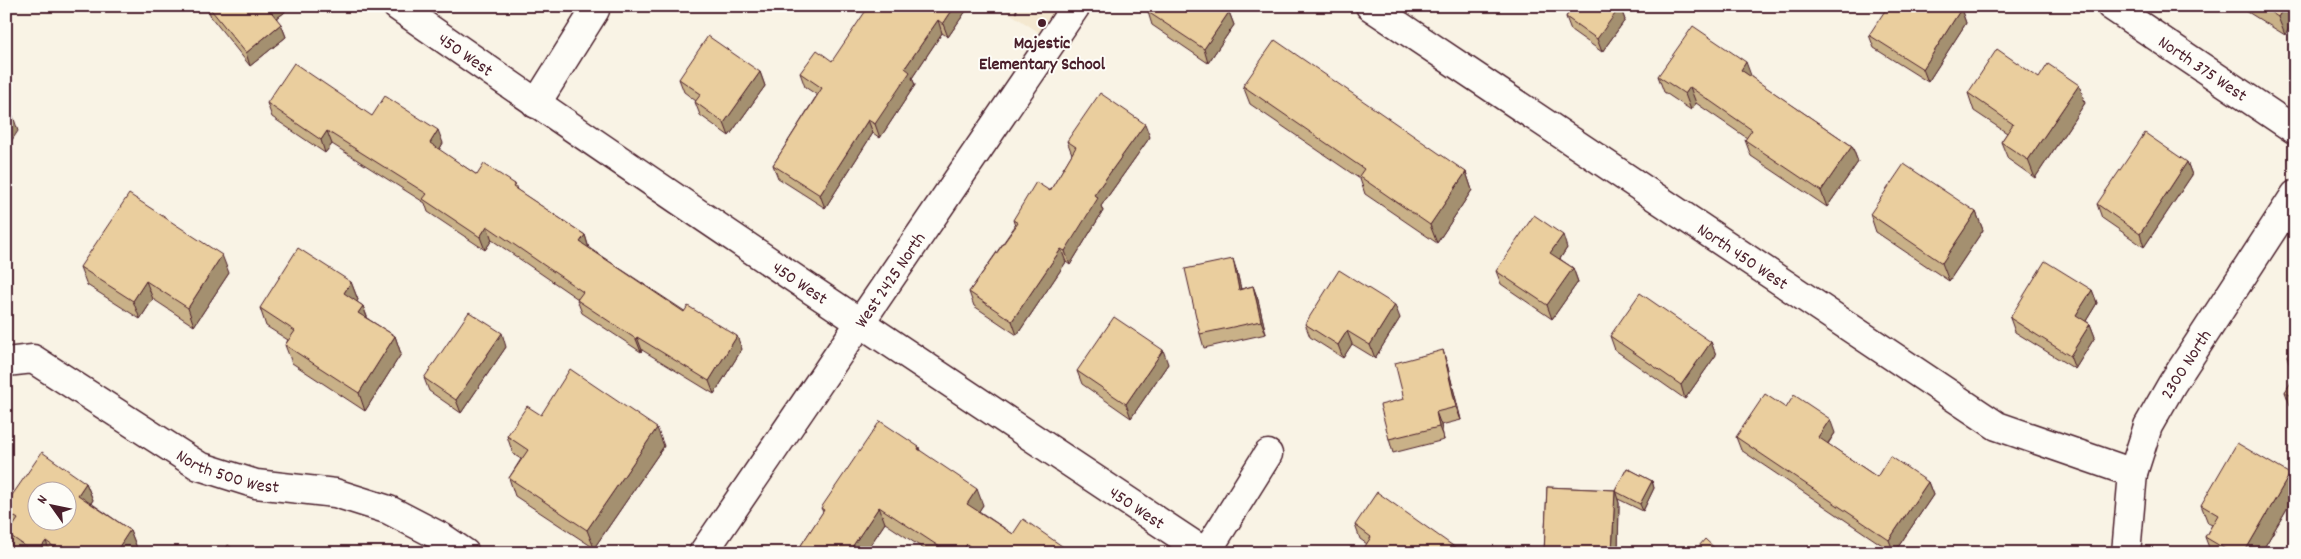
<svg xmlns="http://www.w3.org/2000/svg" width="2301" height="559" font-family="Dekko,sans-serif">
<rect width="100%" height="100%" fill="#f9f3e5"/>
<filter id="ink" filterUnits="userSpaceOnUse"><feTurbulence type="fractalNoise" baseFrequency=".02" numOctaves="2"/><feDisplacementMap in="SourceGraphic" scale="10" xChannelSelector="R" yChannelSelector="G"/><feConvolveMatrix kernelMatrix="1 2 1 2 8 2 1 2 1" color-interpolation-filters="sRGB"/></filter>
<g filter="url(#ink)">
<path fill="#f4e8d0" d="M 999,6 L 1071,6 L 1049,39 Z"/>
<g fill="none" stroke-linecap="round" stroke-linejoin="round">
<defs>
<g id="minor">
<path id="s1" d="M 397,6 C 664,193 935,373 1206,553"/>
<path id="s2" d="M 1370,6 L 1997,426 L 2133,473"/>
<path id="s3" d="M 2111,6 L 2295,130"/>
<path d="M 536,104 L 595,10"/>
<path id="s4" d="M 6,362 L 33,359 L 199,466 L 256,484 L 335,493 L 389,510 L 443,538 L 465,553"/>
<path id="s5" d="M 703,553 L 1076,6"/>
<path d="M 1206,553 L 1268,454"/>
<path id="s6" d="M 2126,553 L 2133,473 L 2148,426 L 2172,384 L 2295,195"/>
</g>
</defs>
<use href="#minor" stroke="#4a1f2b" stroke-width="31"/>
<path stroke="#4a1f2b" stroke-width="3" stroke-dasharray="4 4" stroke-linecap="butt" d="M 1009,6 L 1017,12"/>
<use href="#minor" stroke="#fdfcf7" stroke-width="28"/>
</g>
<path fill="#c9b188" stroke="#4a1f2b" d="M 207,6 L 283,6 L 285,12 L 276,19 L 281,24 L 286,37 L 250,66 L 211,17 Z
M 1568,6 L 1622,6 L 1621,9 L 1625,20 L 1602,52 L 1571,30 L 1566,17 L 1571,8 Z
M 1784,6 L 1793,6 L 1790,10 Z
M 2238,6 L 2295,6 L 2285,35 Z
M 968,8 L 948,37 L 942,33 L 912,78 L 915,85 L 880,138 L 873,133 L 825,208 L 778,178 L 773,165 L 817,95 L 805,87 L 800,73 Z
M 1961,9 L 1966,23 L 1928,82 L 1874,48 L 1869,35 Z
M 1148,12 L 1229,12 L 1234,25 L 1208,63 L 1152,25 Z
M 760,72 L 765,86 L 729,136 L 700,115 L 695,102 L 696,101 L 684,92 L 679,79 Z
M 1658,76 L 1752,78 L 1852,146 L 1858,162 L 1827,207 L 1751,156 L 1745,140 L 1747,138 L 1696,103 L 1691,110 L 1664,92 Z
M 2039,78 L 2085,103 L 2035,178 L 2008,159 L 2001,142 L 2007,133 L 1974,111 L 1968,93 Z
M 1243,86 L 1466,172 L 1472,190 L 1437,243 L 1365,194 L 1360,179 L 1250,104 Z
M 267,103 L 372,116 L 443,143 L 439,150 L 477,175 L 515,184 L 517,190 L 585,235 L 589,248 L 742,349 L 714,394 L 642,350 L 641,352 L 582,313 L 577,300 L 578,299 L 492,240 L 485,250 L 428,212 L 425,203 L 332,144 L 325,153 L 272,117 Z
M 1150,137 L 1101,206 L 1103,211 L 1070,265 L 1066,262 L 1017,335 L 974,306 L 969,292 L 1015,226 L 1013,220 L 1050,191 L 1072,154 L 1067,141 Z
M 2187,162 L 2192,175 L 2144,247 L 2102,218 L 2097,204 Z
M 1976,212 L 1983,230 L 1949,281 L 1876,232 L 1870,214 Z
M 1567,248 L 1560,259 L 1573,268 L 1578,282 L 1552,319 L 1501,284 L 1496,271 Z
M 80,267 L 229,273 L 194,326 L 153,299 L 140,319 L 87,285 Z
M 1237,272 L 1241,289 L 1253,286 L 1258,300 L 1266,334 L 1204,348 L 1200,334 Z
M 351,282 L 358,300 L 356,301 L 363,306 L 368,319 L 395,336 L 401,354 L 365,411 L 292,363 L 285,345 L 288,340 L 266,326 L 260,308 Z
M 2092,290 L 2097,303 L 2086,321 L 2090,324 L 2095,337 L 2075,369 L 2015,332 L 2010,318 Z
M 1400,318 L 1375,358 L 1352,344 L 1343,358 L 1310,337 L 1305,324 Z
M 1610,336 L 1711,342 L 1716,355 L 1685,399 L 1615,350 Z
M 2295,344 L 2295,372 L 2291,370 L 2287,356 Z
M 506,347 L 461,413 L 429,391 L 424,378 Z
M 1168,364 L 1131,418 L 1082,384 L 1077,371 Z
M 1447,364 L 1461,420 L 1441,425 L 1444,440 L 1393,453 L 1389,439 L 1404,399 Z
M 2295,376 L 2295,409 L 2290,405 L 2285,392 Z
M 1786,408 L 1835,433 L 1828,444 L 1877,477 L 1928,482 L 1933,495 L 1894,553 L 1741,450 L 1736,437 Z
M 541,415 L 664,446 L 594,548 L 515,496 L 509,478 L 521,459 L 513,454 L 507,436 Z
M 919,447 L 920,451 L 983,505 L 979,511 L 1013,534 L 1072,553 L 930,553 L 885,523 L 865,553 L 796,553 L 823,512 L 821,508 Z
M 1627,468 L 1652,481 L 1654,488 L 1643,511 L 1618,499 L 1619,503 L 1618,553 L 1544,553 L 1547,487 L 1615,490 L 1615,491 Z
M 86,483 L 93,500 L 91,503 L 130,530 L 137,548 L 133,553 L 14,552 L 8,534 L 12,529 L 10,527 L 6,518 L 6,504 Z
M 2295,487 L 2295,495 L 2261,553 L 2211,553 L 2205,537 L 2212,525 L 2208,523 L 2201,505 Z
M 1355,525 L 1463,553 L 1363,553 L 1362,551 L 1367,544 L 1360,539 Z"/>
<path fill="#a4906f" stroke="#4a1f2b" d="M 270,6 L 283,6 L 285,12 L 273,21 L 268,8 Z
M 955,6 L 967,6 L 968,8 L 948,37 L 943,24 Z
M 1614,6 L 1622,6 L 1621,9 L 1625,20 L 1602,52 L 1597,39 Z
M 2285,6 L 2295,6 L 2295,19 L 2285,35 L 2278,17 Z
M 1961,9 L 1966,23 L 1928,82 L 1923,69 Z
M 1229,12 L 1234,25 L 1208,63 L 1204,49 Z
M 938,20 L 942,33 L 912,78 L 915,85 L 880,138 L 875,124 L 905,68 Z
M 281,24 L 286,37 L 250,66 L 246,53 Z
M 1746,62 L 1752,78 L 1741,70 Z
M 760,72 L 765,86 L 729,136 L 724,123 Z
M 2079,85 L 2085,103 L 2035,178 L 2028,160 Z
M 1690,87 L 1696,103 L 1691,110 L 1685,94 Z
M 12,113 L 18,131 L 6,149 L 6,121 Z
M 868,120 L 873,133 L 825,208 L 820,195 Z
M 1145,124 L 1150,137 L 1101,206 L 1103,211 L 1070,265 L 1065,251 L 1094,195 Z
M 438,130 L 443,143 L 435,157 L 430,143 Z
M 327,131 L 332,144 L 325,153 L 321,140 Z
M 1852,146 L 1858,162 L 1827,207 L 1821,191 Z
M 2187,162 L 2192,175 L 2144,247 L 2140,234 Z
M 1466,172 L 1472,190 L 1437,243 L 1430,225 Z
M 1976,212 L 1983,230 L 1949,281 L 1942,263 Z
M 487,226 L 492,240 L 485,250 L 480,237 Z
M 585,235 L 589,249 L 580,242 Z
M 1563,235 L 1567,248 L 1555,266 L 1550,253 Z
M 1061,249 L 1066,262 L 1017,335 L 1012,321 Z
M 222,255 L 229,273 L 194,326 L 188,308 Z
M 1233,259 L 1237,272 L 1244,303 L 1239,290 Z
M 1573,268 L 1578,282 L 1552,319 L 1547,305 Z
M 146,281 L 153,299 L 140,319 L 133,301 Z
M 351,282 L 358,300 L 351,311 L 344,293 Z
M 1253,286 L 1258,300 L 1266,334 L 1261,321 Z
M 2092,290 L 2097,303 L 2081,329 L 2076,315 Z
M 1395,305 L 1400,318 L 1375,358 L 1370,345 Z
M 363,306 L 369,323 L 358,313 Z
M 2090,324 L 2095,337 L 2075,369 L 2070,356 Z
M 1347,331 L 1352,344 L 1343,358 L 1338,345 Z
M 502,333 L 506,347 L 461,413 L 456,400 Z
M 395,336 L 401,354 L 365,411 L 359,393 Z
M 737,336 L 742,349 L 714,394 L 709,381 Z
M 637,337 L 642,350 L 641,352 L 636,339 Z
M 1711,342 L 1716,355 L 1685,399 L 1681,385 Z
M 1163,350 L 1168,364 L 1131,418 L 1126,404 Z
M 1443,350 L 1447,364 L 1461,420 L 1456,407 Z
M 1436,412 L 1441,425 L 1444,440 L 1439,427 Z
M 1830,419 L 1835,433 L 1823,450 L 1818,437 Z
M 657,428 L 664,446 L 594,548 L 587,530 Z
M 2290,474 L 2295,487 L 2295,495 L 2261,553 L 2244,553 Z
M 1652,481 L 1654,488 L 1643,511 L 1640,504 Z
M 1928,482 L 1933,495 L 1894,553 L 1889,540 Z
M 86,483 L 93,500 L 84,512 L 78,495 Z
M 977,489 L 983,505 L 973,520 L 967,504 Z
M 1615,490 L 1619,503 L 1618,553 L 1612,553 Z
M 879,507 L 885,523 L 865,553 L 848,553 Z
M 130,530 L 137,548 L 133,553 L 115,553 Z
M 46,541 L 50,553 L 37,553 Z
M 967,544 L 970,553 L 961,553 Z"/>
<path fill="#eace9e" stroke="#4a1f2b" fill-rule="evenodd" d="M 208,6 L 270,6 L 268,8 L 281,24 L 246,53 Z
M 869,6 L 955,6 L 943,24 L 938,20 L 905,68 L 910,72 L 875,124 L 868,120 L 820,195 L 773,165 L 822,88 L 800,73 L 817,50 L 832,61 Z
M 1151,6 L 1222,6 L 1229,12 L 1204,49 L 1148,12 Z
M 1573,6 L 1619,6 L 1620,7 L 1597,39 L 1566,17 Z
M 1888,6 L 1956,6 L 1961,9 L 1923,69 L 1869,35 Z
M 2261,6 L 2285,6 L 2278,17 Z
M 1693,26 L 1746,62 L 1741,70 L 1852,146 L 1821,191 L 1745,140 L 1752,130 L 1690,87 L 1685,94 L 1658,76 Z
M 708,36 L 760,72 L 724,123 L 695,102 L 701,94 L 679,79 Z
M 1275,40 L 1466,172 L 1430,225 L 1359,176 L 1364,169 L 1243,86 Z
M 1997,49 L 2039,78 L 2048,64 L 2079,85 L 2028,160 L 2001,142 L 2013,124 L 1968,93 Z
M 294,63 L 372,116 L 385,96 L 438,130 L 430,143 L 477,175 L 484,164 L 515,184 L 513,187 L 585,235 L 580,242 L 684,312 L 688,306 L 737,336 L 709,381 L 637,337 L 636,339 L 577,300 L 583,292 L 487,226 L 480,237 L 423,199 L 427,194 L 327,131 L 321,140 L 267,103 Z
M 1100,93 L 1145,124 L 1094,195 L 1098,198 L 1065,251 L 1061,249 L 1012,321 L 969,292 L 1018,223 L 1013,220 L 1036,182 L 1050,191 L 1076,147 L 1067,141 Z
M 6,109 L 12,113 L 6,121 Z
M 2145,133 L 2187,162 L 2140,234 L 2097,204 Z
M 1904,164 L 1976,212 L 1942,263 L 1870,214 Z
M 129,194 L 222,255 L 188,308 L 146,281 L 133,301 L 80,267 Z
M 1534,215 L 1563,235 L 1550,253 L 1573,268 L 1547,305 L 1496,271 Z
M 298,248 L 351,282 L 344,293 L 363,306 L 358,313 L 395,336 L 359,393 L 285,345 L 295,331 L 260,308 Z
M 1233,259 L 1239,290 L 1253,286 L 1261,321 L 1200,334 L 1185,269 Z
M 2045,261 L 2092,290 L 2076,315 L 2090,324 L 2070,356 L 2010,318 Z
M 1339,270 L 1395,305 L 1370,345 L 1347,331 L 1338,345 L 1305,324 Z
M 1640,293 L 1711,342 L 1681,385 L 1610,336 Z
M 469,312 L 502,333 L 456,400 L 424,378 Z
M 1114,317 L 1163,350 L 1126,404 L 1077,371 Z
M 2295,344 L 2295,362 L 2287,356 Z
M 1443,350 L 1456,407 L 1436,412 L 1439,427 L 1389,439 L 1380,405 L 1404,399 L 1395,363 Z
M 570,369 L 657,428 L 587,530 L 509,478 L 528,450 L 507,436 L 527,406 L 541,415 Z
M 2295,376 L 2295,398 L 2285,392 Z
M 1765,394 L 1786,408 L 1794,395 L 1830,419 L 1818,437 L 1877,477 L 1890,456 L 1928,482 L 1889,540 L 1736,437 Z
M 880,421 L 919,447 L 918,449 L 977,489 L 967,504 L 1013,534 L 1023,519 L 1072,553 L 978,553 L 967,544 L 961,553 L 949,553 L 879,507 L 848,553 L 796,553 L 824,510 L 821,508 Z
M 2237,443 L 2290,474 L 2244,553 L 2232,553 L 2205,537 L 2218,515 L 2201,505 Z
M 42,452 L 86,483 L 78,495 L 130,530 L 115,553 L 63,553 L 46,541 L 37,553 L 35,553 L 8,534 L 18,519 L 6,511 L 6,504 ZM 38,492 L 68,492 L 68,522 L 38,522 Z
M 1627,468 L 1652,481 L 1640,504 L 1615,491 Z
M 1547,487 L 1615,490 L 1612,553 L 1544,553 Z
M 1377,492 L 1463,553 L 1365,553 L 1362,551 L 1371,537 L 1355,525 Z
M 1705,539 L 1720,553 L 1693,553 Z
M 228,545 L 239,553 L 223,553 Z"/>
</g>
<circle fill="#4a1f2b" stroke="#fdfcf7" stroke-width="2" cx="1042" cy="23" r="5"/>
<g text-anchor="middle" stroke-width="4" stroke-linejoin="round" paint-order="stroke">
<g font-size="18" font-weight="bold" fill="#4a1f2b" stroke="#fdfcf7">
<text x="1042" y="48">Majestic<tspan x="1042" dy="21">Elementary School</tspan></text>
</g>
<g font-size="18" fill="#4a1f2b" stroke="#fdfcf7">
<text dy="6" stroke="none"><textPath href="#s1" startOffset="84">450 West</textPath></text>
<text dy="6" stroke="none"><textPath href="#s3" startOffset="111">North 375 West</textPath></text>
<text dy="6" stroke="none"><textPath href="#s2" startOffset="449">North 450 West</textPath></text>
<text dy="6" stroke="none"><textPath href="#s5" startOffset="331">West 2425 North</textPath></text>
<text dy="6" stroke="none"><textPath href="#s1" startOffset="489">450 West</textPath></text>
<text dy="6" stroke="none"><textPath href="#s6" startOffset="202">2300 North</textPath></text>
<text dy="6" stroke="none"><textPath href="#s4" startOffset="254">North 500 West</textPath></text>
<text dy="6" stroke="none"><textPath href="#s1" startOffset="894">450 West</textPath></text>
</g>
</g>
<rect width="2301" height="559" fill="none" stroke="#fdfcf7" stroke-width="25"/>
<rect x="12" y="12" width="2276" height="534" fill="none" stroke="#4a1f2b" stroke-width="2" filter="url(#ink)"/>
<g transform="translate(52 506) rotate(303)"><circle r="24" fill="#fdfcf7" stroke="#b5a4a5"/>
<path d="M0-4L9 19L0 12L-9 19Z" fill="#4a1f2b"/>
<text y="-8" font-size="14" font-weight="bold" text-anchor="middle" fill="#4a1f2b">N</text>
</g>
</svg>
